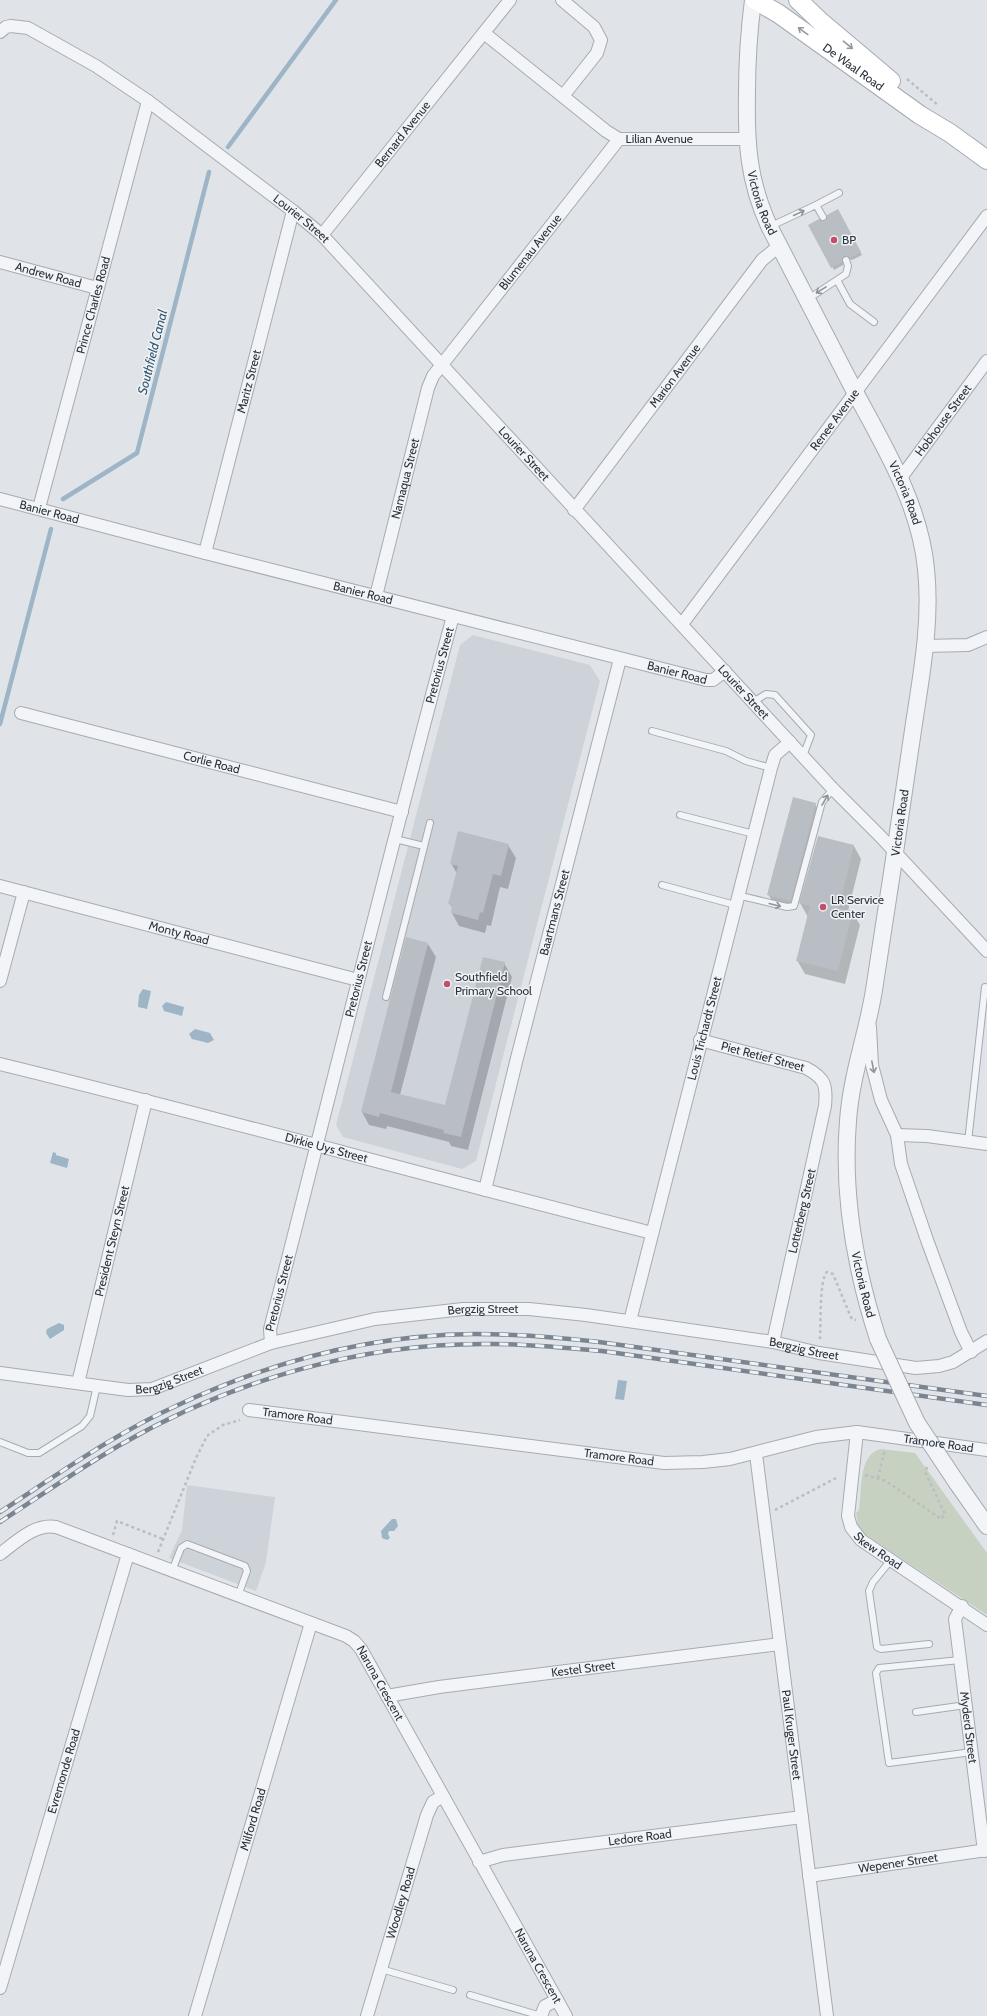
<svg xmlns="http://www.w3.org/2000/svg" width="987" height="2016" font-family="Cabin,sans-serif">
<rect width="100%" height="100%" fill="#e0e4e8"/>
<path fill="#ced3da" d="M 473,635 L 590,665 L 600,681 L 476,1161 L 462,1169 L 343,1137 L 336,1125 L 460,645 Z
M 187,1485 L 275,1497 L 266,1562 L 256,1591 L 169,1558 L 182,1530 Z"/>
<path fill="#c7d1c2" d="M 881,1449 L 915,1453 L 987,1553 L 987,1615 L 866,1535 L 858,1526 L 856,1513 L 859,1510 C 862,1491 858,1454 881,1449 Z"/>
<path fill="#9db5c6" d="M 143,989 L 151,991 L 147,1009 L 138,1007 L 139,995 Z
M 166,1002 L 184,1007 L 182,1016 L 164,1011 L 162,1006 Z
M 195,1029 L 210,1033 L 214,1040 L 208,1043 L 192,1039 L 189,1034 Z
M 53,1152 L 56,1153 L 56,1155 L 69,1159 L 67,1168 L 50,1163 Z
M 59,1323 L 64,1325 L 64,1330 L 50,1339 L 46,1333 L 47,1329 Z
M 618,1380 L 627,1381 L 624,1400 L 615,1399 Z
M 392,1519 L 396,1519 L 398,1526 L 394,1531 L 389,1531 L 388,1534 L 390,1538 L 387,1540 L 382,1538 L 381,1531 Z"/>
<path fill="#0003" d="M 838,210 L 862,255 L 852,260 L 846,258 L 843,265 L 834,270 L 809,225 L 826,222 Z
M 815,804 L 821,814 L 796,910 L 774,904 L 768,894 Z
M 508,845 L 516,858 L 508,889 L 500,887 L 491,926 L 487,925 L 485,933 L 459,926 L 452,913 L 453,909 L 450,904 L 457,874 L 451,863 Z
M 854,846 L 861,859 L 848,911 L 852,912 L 860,925 L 845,984 L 805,974 L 797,960 L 808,917 L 800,903 Z
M 428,944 L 436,957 L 400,1095 L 446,1107 L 504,963 L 512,977 L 468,1150 L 451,1146 L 449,1142 L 387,1126 L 386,1129 L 369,1125 L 362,1112 Z"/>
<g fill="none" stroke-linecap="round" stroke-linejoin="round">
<path stroke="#9db5c6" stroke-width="4.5" d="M 228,147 L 336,0
M 63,499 L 137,453 L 209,172
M 0,724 L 51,529"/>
</g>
<path fill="#b8bec4" d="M 838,209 L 861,252 L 850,258 L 844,256 L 842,262 L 831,268 L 808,225 L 819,219 L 825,221 L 827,215 Z
M 793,797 L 816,803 L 791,901 L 767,895 Z
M 458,831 L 509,844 L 501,876 L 493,874 L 483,913 L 480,912 L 478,920 L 451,913 L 452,905 L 448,904 L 458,866 L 450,864 Z
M 818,836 L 854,845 L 839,908 L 853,911 L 838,971 L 796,961 L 810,906 L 799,903 Z
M 406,937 L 428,943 L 391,1092 L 445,1105 L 483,957 L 505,962 L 461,1137 L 443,1133 L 444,1130 L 380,1113 L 379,1117 L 361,1112 Z"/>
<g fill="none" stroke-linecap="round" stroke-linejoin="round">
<defs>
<path id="service" d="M 816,205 L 839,193
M 771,226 L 816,205 L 823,217
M 837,280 L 850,304 L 874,322
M 808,299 L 846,274 L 848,266 L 846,260
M 753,702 L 766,694 L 775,695 L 811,735 L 803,756
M 652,731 L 726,751 L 746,761 L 771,768
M 680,815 L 754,834
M 395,839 L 424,846
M 662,885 L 735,905
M 737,895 L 787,907 L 794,906 L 822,802 L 833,789
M 386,997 L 430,823
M 968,1142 L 985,987
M 0,1442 L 28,1453 L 39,1453 L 82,1426 L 90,1416 L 97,1386
M 891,1560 L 873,1582 L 869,1591 L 877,1647 L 881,1649 L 929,1644
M 172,1571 L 181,1548 L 187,1544 L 245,1566 L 247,1571 L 238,1596
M 960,1660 L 879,1668 L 876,1673 L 889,1763 L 972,1752
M 916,1712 L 966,1705
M 381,1969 L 453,1990
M 470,1995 L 541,2016"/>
<g id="minor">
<path d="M 562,0 L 594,27 L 601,40 L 597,53 L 563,96"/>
<path id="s1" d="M 0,32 L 6,27 L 11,26 L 28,28 L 96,66 L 148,101 L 293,211 L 322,235 L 833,789 L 880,836 L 987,951"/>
<path id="s2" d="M 484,33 L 606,131 L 619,139 L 746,139"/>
<path id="s3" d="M 322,235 L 510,0"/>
<path id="s4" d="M 0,262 L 97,288"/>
<path id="s5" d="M 900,479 L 987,361"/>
<path id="s6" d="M 0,499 L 205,553 L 706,680 L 713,680 L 725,671"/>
<path id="s7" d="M 39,508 L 148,101"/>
<path id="s8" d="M 574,510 L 762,260 L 779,246"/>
<path id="s9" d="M 205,553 L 293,211"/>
<path id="s10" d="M 376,596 L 428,388 L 433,376 L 619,139"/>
<path id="s11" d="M 682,624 L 987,216"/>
<path d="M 925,646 L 968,645 L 987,637"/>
<path id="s12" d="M 21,713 L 402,812"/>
<path id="s13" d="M 0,886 L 358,980"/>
<path d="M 0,981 L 24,892"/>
<path d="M 870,1027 L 872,1065 L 881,1100 L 897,1135 L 901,1164 L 927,1240 L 961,1332 L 971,1352"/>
<path id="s14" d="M 700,1040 L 806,1068 C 825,1078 827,1085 825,1106 L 773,1342"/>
<path id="s15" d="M 0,1064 C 218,1117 434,1178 652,1233"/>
<path d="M 897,1135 L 927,1136 L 987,1144"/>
<path id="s16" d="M 485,1190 L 516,1062 L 620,659"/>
<path id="s17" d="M 630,1321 L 771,768 L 775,755 L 790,742"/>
<path id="s18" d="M 271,1343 L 270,1329 C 331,1091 389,853 453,616"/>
<path id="s19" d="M 0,1373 L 128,1390 L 152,1389 L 271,1343 L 375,1319 L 463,1309 L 529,1309 L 586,1315 L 773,1342 L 819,1353 L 916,1368 L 939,1366 L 953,1362 L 987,1341"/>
<path id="s20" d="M 78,1383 L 146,1100"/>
<path id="s21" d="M 249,1410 L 664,1463 L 703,1462 L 730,1459 L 816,1437 L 857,1432 L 987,1450"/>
<path id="s22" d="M 857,1432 L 848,1516 L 851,1527 L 861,1540 L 987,1625"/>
<path id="s23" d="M 756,1454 L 827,2016"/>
<path id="s24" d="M 0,1554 C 16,1542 35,1523 56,1527 L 346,1636 L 354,1641 L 361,1649 L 566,2016"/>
<path id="s25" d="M 962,1606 L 955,1619 L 984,1851"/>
<path id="s26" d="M 387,1696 L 439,1687 L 780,1644"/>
<path id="s27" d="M 479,1862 L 503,1855 L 802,1817"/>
<path id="s28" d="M 809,1876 L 987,1850"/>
<path id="s29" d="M 0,1988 L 128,1554"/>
<path id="s30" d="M 195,2016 L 311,1623"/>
<path id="s31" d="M 367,2016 L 427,1815 L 433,1802 L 443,1796"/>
<path d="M 541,2016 L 545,2006 L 557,2000"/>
</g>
<g id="tertiary">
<path id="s32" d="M 753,0 C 749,31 747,61 747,92 C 746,142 748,180 769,226 C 798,281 826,337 855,392 C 885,448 920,505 926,569 C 932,625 920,681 912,737 C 900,821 887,906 874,990 C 867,1034 851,1076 848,1121 C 842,1195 855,1268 878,1339"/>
<path d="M 957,1483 L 987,1526"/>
</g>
<g id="secondary">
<path id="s33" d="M 755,0 L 779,14 L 920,115 L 950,133 L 987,160"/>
<path d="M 798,0 L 821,22 L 891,81"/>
</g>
</defs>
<use href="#service" stroke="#a6abb2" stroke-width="8"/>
<use href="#minor" stroke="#a6abb2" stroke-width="14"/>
<use href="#tertiary" stroke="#a6abb2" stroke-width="18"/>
<use href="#secondary" stroke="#a6abb2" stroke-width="20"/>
<path stroke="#babec3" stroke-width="2.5" stroke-dasharray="3 3" stroke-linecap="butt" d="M 907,79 L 939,106
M 820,1339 C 821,1326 819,1280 827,1272 L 833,1274 L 850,1315 L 852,1319 L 856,1320
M 865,1475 L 886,1481 L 941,1519 L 945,1514 L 925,1472 L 928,1465
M 878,1478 L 885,1449
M 775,1510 L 838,1477
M 113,1535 L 117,1521 L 163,1539
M 158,1552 L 196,1458 L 207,1436 L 223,1425 L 240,1420"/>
<use href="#service" stroke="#f2f4f7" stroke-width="6"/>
<use href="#minor" stroke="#f2f4f7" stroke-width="12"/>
<use href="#tertiary" stroke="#f2f4f7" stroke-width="16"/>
<use href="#secondary" stroke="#fff" stroke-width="18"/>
<defs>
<path id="rail" d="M 0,1512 C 57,1475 114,1434 176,1406 C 269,1362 371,1335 474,1334 C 516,1334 557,1337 599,1342 L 987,1396
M 0,1522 C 40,1496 79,1469 120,1445 C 233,1380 362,1342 493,1344 C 529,1344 566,1348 602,1351 L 987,1405"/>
</defs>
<use href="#rail" stroke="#7b8591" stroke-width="4.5"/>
<use href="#rail" stroke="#eff3f6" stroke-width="3" stroke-dasharray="9" stroke-linecap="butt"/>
<defs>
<path id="tertiary-bridge" d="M 878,1339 L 917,1423 L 957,1483"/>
</defs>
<use href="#tertiary-bridge" stroke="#a6abb2" stroke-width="18" stroke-linecap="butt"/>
<use href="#tertiary-bridge" stroke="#f2f4f7" stroke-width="16"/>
</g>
<defs><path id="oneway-shaft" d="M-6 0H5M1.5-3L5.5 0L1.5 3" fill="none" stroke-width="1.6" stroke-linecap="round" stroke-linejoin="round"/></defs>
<g stroke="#94999e">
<use href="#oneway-shaft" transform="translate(803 31) rotate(-144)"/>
<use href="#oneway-shaft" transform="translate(848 45) rotate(40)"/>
</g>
<g stroke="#8e949a">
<use href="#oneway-shaft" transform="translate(799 213) rotate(-25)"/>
<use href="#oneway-shaft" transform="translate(821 290) rotate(148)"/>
<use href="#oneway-shaft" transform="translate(825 800) rotate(-60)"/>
<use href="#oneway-shaft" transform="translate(775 905) rotate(14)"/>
<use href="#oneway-shaft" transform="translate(873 1067) rotate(79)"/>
</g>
<g fill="#c54d6c" stroke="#eff3f6" stroke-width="1.5">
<circle cx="834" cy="240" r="4"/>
<circle cx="823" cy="907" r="4"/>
<circle cx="447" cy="984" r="4"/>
</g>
<g text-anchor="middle" stroke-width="3" stroke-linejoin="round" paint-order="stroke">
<g font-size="12" fill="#2a333e" stroke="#eff3f6">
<text dy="4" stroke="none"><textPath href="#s33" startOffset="119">De Waal Road</textPath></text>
<text dy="4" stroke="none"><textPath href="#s3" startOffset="129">Bernard Avenue</textPath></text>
<text dy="4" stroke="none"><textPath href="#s2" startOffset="212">Lilian Avenue</textPath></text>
<text dy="4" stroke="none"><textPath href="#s32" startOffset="205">Victoria Road</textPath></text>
<text dy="4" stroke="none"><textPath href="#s1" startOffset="364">Lourier Street</textPath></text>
<text dy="4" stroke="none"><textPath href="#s10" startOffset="385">Blumenau Avenue</textPath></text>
<text dy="4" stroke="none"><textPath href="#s4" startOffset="50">Andrew Road</textPath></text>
<text dy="4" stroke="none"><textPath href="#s7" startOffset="210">Prince Charles Road</textPath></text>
<text dy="4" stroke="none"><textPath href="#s8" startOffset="168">Marion Avenue</textPath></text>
<text dy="4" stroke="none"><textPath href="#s9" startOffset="177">Maritz Street</textPath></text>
<text dy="4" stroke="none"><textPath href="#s5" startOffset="73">Hobhouse Street</textPath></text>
<text dy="4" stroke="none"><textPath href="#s11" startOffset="255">Renee Avenue</textPath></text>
<text dy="4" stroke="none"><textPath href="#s1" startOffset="688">Lourier Street</textPath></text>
<text dy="4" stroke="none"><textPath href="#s10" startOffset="121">Namaqua Street</textPath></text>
<text dy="4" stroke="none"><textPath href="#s32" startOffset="529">Victoria Road</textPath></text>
<text dy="4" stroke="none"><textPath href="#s6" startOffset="51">Banier Road</textPath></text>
<text dy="4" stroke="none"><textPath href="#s6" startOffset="375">Banier Road</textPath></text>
<text dy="4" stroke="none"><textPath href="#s18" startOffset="699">Pretorius Street</textPath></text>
<text dy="4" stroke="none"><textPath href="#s6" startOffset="699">Banier Road</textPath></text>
<text dy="4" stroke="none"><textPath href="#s1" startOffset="1012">Lourier Street</textPath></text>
<text dy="4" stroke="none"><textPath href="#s12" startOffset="197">Corlie Road</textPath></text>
<text transform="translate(900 823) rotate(-82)" y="4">Victoria Road</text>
<text dy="4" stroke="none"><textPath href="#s16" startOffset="286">Baartmans Street</textPath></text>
<text dy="4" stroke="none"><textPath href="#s13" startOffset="185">Monty Road</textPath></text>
<text dy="4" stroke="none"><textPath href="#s18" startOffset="375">Pretorius Street</textPath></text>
<text dy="4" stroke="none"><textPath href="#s17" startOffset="302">Louis Trichardt Street</textPath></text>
<text dy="4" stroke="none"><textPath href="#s14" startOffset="65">Piet Retief Street</textPath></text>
<text dy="4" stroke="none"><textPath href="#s15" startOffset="337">Dirkie Uys Street</textPath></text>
<text transform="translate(802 1211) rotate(-77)" y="4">Lotterberg Street</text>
<text dy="4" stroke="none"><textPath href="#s20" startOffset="146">President Steyn Street</textPath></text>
<text dy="4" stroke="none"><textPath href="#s32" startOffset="1332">Victoria Road</textPath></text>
<text dy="4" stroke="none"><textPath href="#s18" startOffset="51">Pretorius Street</textPath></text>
<text dy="4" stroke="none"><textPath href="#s19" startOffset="496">Bergzig Street</textPath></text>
<text dy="4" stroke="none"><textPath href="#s19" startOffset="820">Bergzig Street</textPath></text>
<text dy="4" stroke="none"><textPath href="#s19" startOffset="172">Bergzig Street</textPath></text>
<text dy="4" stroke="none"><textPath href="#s21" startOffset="49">Tramore Road</textPath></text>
<text dy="4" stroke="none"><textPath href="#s21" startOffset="697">Tramore Road</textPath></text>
<text dy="4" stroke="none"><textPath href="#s21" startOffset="373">Tramore Road</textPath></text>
<text dy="4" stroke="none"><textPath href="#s22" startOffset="132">Skew Road</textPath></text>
<text dy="4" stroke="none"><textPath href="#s26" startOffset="198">Kestel Street</textPath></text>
<text dy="4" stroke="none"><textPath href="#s24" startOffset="433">Naruna Crescent</textPath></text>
<text dy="4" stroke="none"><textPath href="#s25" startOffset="124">Myderd Street</textPath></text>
<text dy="4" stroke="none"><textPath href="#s23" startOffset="283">Paul Kruger Street</textPath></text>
<text dy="4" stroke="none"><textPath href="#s29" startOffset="226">Evremonde Road</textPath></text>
<text dy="4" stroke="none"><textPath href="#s30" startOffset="205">Milford Road</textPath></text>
<text dy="4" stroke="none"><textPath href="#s27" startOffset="163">Ledore Road</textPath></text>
<text dy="4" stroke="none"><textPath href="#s28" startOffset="90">Wepener Street</textPath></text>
<text dy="4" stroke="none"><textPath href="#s31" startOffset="118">Woodley Road</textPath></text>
<text dy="4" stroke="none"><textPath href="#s24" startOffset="757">Naruna Crescent</textPath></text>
</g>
<g font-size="12" fill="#2a333e" stroke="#eff3f6" text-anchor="start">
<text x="842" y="244">BP</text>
<text x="831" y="904">LR Service<tspan x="831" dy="14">Center</tspan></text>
<text x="455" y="981">Southfield<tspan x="455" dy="14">Primary School</tspan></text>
</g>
<g font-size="13" font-style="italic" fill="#365670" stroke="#eff3f6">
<text transform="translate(152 352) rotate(-76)" y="5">Southfield Canal</text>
</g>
</g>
</svg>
